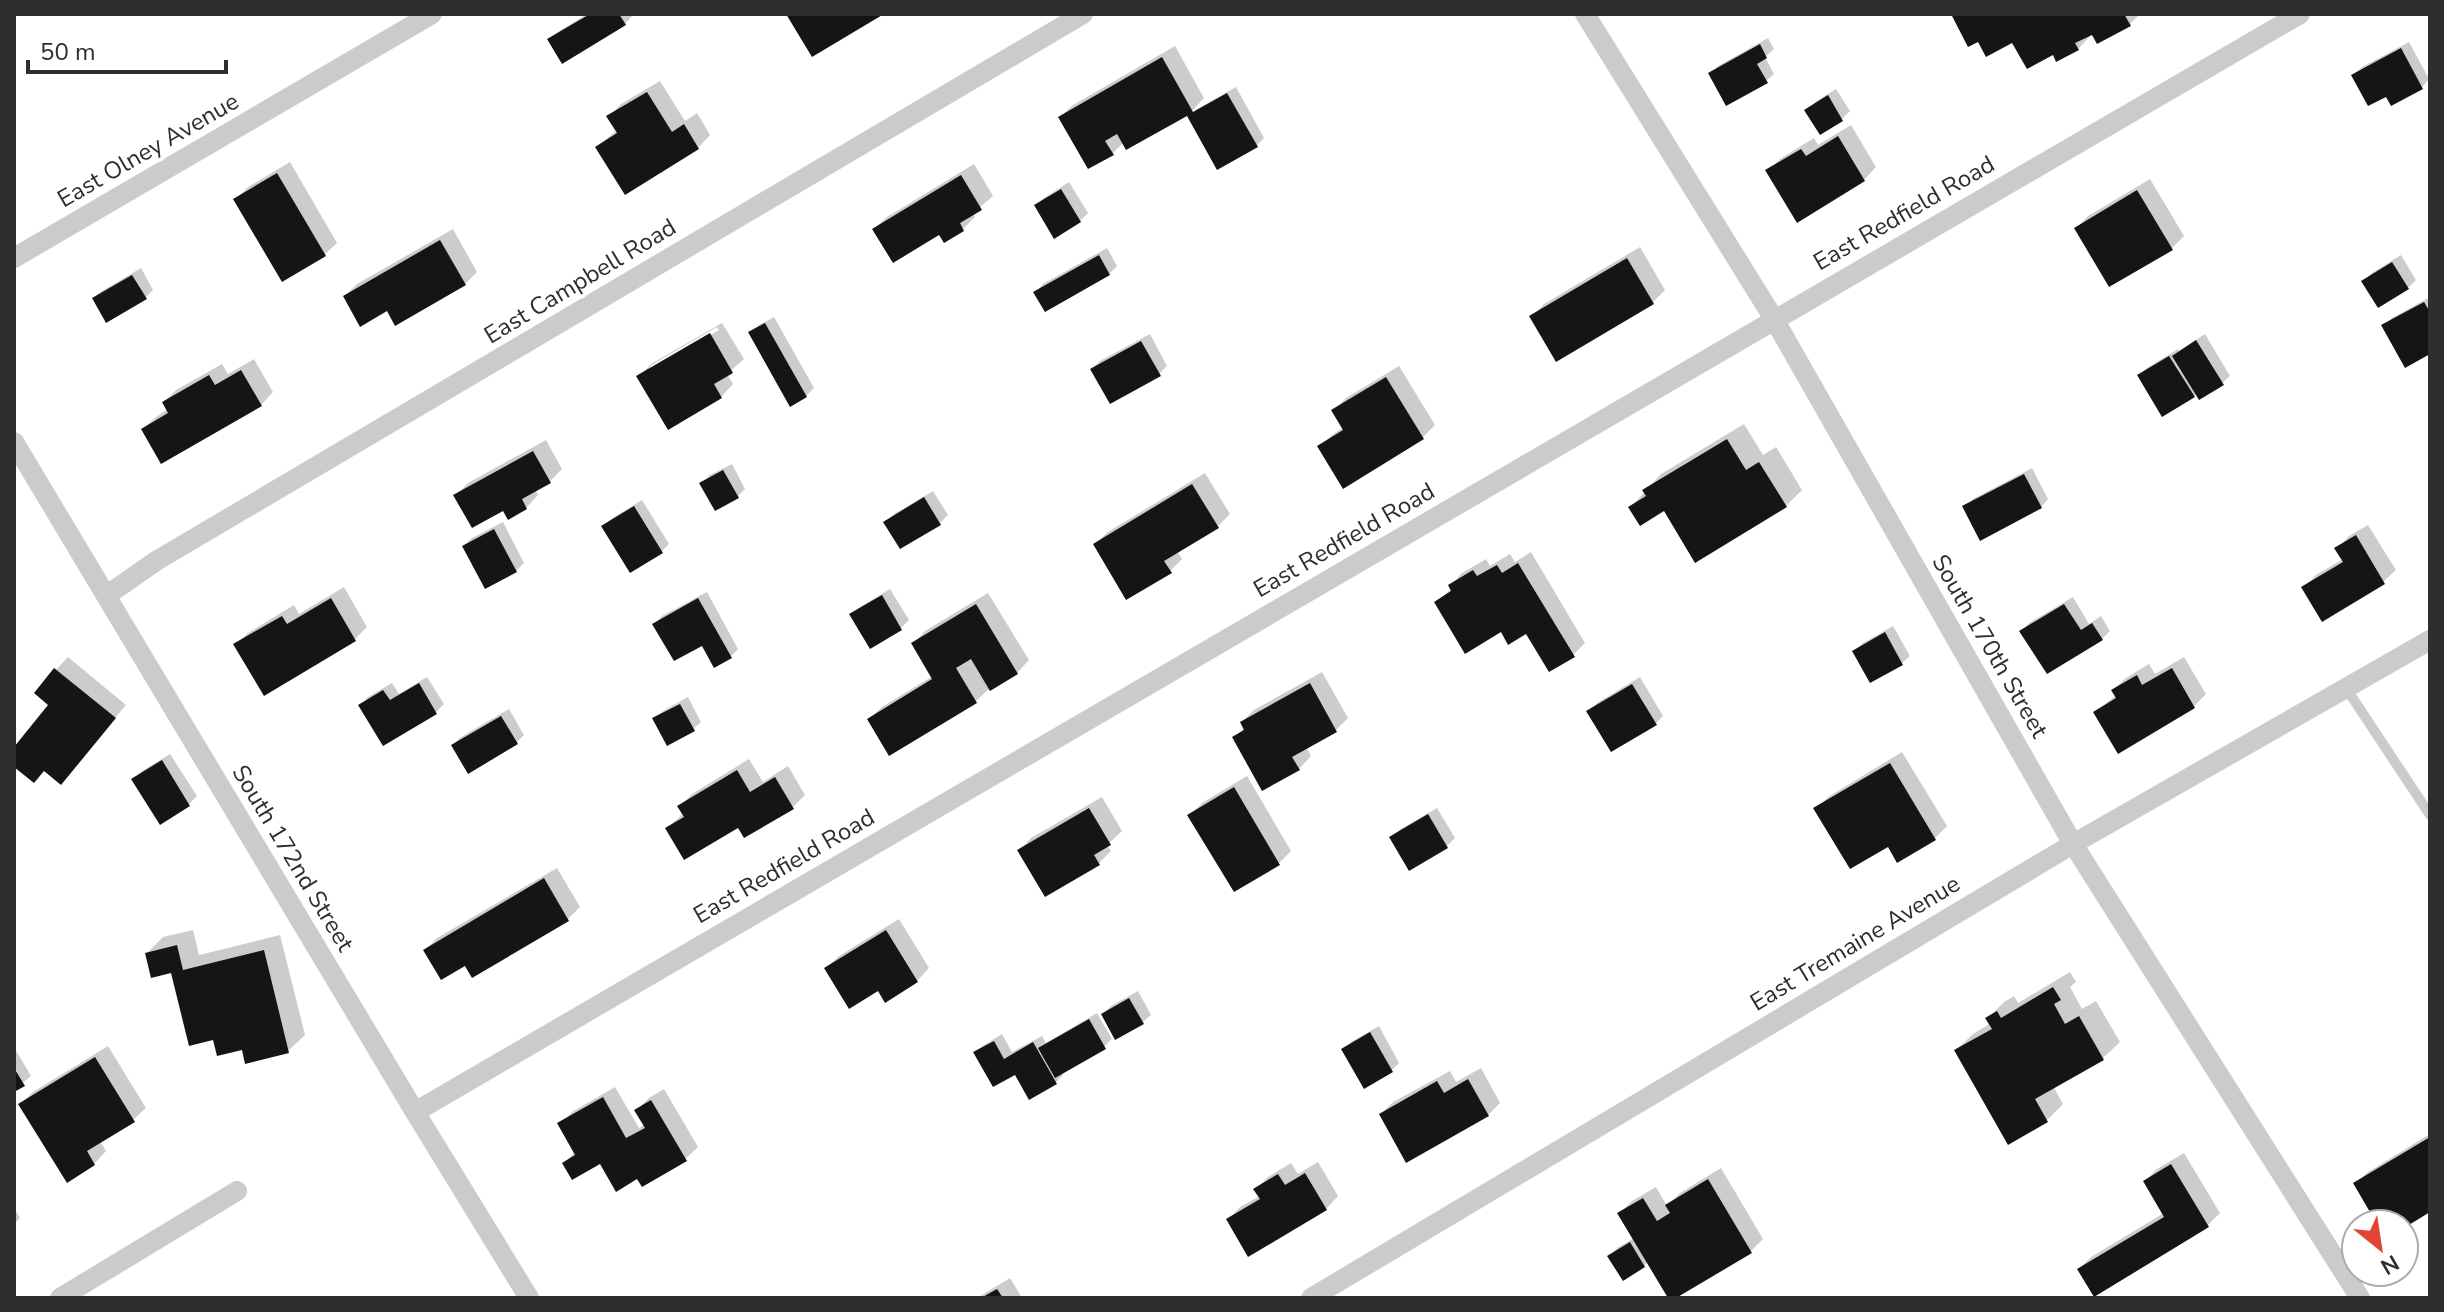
<svg xmlns="http://www.w3.org/2000/svg" width="2444" height="1312" font-family="'Nunito Sans',sans-serif">
<rect width="100%" height="100%" fill="#fff"/>
<path fill="#0003" fill-rule="evenodd" d="M 587,14 L 631,14 L 632,16 L 625,24 L 550,40 L 558,32 Z
M 1953,14 L 2140,14 L 2130,24 L 2093,33 L 2078,49 L 2053,53 L 2013,40 L 1979,39 Z
M 1768,38 L 1774,49 L 1765,57 L 1774,74 L 1766,81 L 1711,74 L 1718,66 Z
M 2409,42 L 2429,79 L 2422,87 L 2387,94 L 2354,75 L 2362,67 Z
M 1175,46 L 1204,98 L 1193,110 L 1127,147 L 1124,142 L 1112,154 L 1060,117 L 1073,105 Z
M 660,81 L 685,121 L 697,113 L 710,135 L 698,148 L 597,147 L 617,130 L 609,117 L 621,104 Z
M 1236,87 L 1264,138 L 1256,146 L 1189,116 L 1197,109 Z
M 1836,89 L 1850,111 L 1842,119 L 1807,110 L 1815,102 Z
M 1851,125 L 1876,167 L 1864,180 L 1768,171 L 1780,159 L 1814,138 L 1818,145 Z
M 290,162 L 337,243 L 324,255 L 236,199 L 248,187 Z
M 974,164 L 993,196 L 973,213 L 975,217 L 963,229 L 940,232 L 874,229 L 887,217 Z
M 2150,179 L 2184,236 L 2172,248 L 2076,229 L 2088,216 Z
M 1069,182 L 1088,213 L 1080,221 L 1036,205 L 1044,198 Z
M 453,229 L 477,272 L 465,284 L 388,309 L 345,296 L 357,284 Z
M 1640,247 L 1665,290 L 1653,302 L 1532,317 L 1544,304 Z
M 1107,248 L 1117,266 L 1109,274 L 1036,292 L 1043,284 Z
M 2401,255 L 2416,280 L 2408,288 L 2364,281 L 2372,273 Z
M 141,268 L 153,290 L 145,298 L 94,298 L 102,291 Z
M 2430,297 L 2430,352 L 2384,326 L 2392,318 Z
M 774,317 L 814,388 L 806,396 L 751,333 L 759,325 Z
M 722,323 L 744,359 L 727,374 L 733,384 L 721,397 L 639,377 L 651,364 ZM 717,327 L 719,330 L 650,371 L 650,366 Z
M 1150,334 L 1167,366 L 1159,374 L 1092,369 L 1100,361 Z
M 2205,334 L 2230,376 L 2222,383 L 2193,396 L 2139,376 L 2147,368 L 2178,349 L 2179,351 Z
M 254,359 L 273,392 L 261,405 L 143,429 L 156,417 L 168,409 L 164,402 L 176,390 L 222,364 L 228,374 Z
M 1399,366 L 1435,425 L 1422,438 L 1320,447 L 1332,435 L 1344,427 L 1334,410 L 1346,398 Z
M 1744,424 L 1763,455 L 1776,447 L 1802,490 L 1786,506 L 1631,507 L 1661,474 Z
M 546,440 L 562,469 L 550,481 L 535,489 L 538,495 L 526,508 L 504,508 L 456,495 L 468,483 Z
M 732,464 L 745,489 L 738,496 L 702,483 L 710,475 Z
M 2032,468 L 2048,499 L 2041,507 L 1965,507 L 1973,499 Z
M 1205,473 L 1230,514 L 1217,527 L 1177,551 L 1182,559 L 1170,571 L 1095,544 L 1108,532 Z
M 933,491 L 948,515 L 940,523 L 886,522 L 894,514 Z
M 642,500 L 669,544 L 661,552 L 604,527 L 611,519 Z
M 503,522 L 524,563 L 516,571 L 464,546 L 472,538 Z
M 2368,525 L 2396,570 L 2383,582 L 2303,588 L 2316,575 L 2343,559 L 2337,549 L 2349,536 Z
M 1531,552 L 1585,643 L 1573,655 L 1527,631 L 1501,629 L 1437,602 L 1452,588 L 1450,586 L 1462,573 L 1486,559 L 1490,566 L 1510,554 L 1515,562 Z
M 344,587 L 367,627 L 355,639 L 264,693 L 236,645 L 248,633 L 294,605 L 299,614 Z
M 890,589 L 909,620 L 901,628 L 852,615 L 860,607 Z
M 707,592 L 738,649 L 730,657 L 655,624 L 662,616 Z
M 988,593 L 1029,660 L 1017,673 L 991,687 L 976,701 L 890,753 L 869,719 L 882,707 L 933,676 L 913,644 L 925,631 Z
M 2073,597 L 2089,624 L 2101,616 L 2110,631 L 2102,639 L 2022,631 L 2029,623 Z
M 1893,626 L 1910,656 L 1902,663 L 1855,651 L 1863,643 Z
M 68,657 L 126,705 L 61,782 L 45,769 L 14,764 L 14,750 L 51,704 L 56,670 Z
M 2184,657 L 2206,694 L 2194,706 L 2119,751 L 2096,712 L 2116,695 L 2113,690 L 2126,678 L 2149,664 L 2155,674 Z
M 1322,672 L 1348,718 L 1336,730 L 1306,747 L 1311,756 L 1299,769 L 1235,737 L 1245,727 L 1242,722 L 1254,710 Z
M 427,677 L 444,704 L 436,712 L 361,705 L 368,697 L 392,683 L 399,694 Z
M 1640,677 L 1663,716 L 1656,723 L 1589,711 L 1597,703 Z
M 688,697 L 701,722 L 693,729 L 655,719 L 663,711 Z
M 509,709 L 524,735 L 516,743 L 453,745 L 461,737 Z
M 1902,752 L 1947,826 L 1934,839 L 1816,809 L 1828,797 Z
M 170,754 L 197,796 L 189,804 L 134,779 L 142,771 Z
M 749,759 L 763,782 L 788,766 L 805,795 L 793,807 L 744,836 L 738,825 L 667,828 L 684,813 L 680,806 L 692,794 Z
M 1247,776 L 1291,851 L 1279,863 L 1190,815 L 1202,803 Z
M 1102,797 L 1122,831 L 1107,845 L 1111,851 L 1099,863 L 1019,851 L 1031,838 Z
M 1437,808 L 1455,838 L 1447,846 L 1391,838 L 1399,830 Z
M 557,868 L 580,907 L 568,919 L 466,963 L 425,950 L 437,938 Z
M 899,919 L 929,968 L 917,981 L 826,968 L 839,956 Z
M 193,930 L 199,955 L 280,935 L 305,1035 L 288,1051 L 243,1048 L 214,1038 L 173,971 L 147,953 L 163,937 Z
M 2070,972 L 2076,982 L 2070,987 L 2082,1009 L 2096,1001 L 2120,1042 L 2103,1058 L 2053,1086 L 2063,1104 L 2047,1120 L 2009,1142 L 1956,1050 L 1973,1034 L 1991,1023 L 1988,1018 L 2004,1002 L 2014,996 L 2018,1003 Z
M 1138,991 L 1151,1015 L 1143,1022 L 1103,1014 L 1111,1006 Z
M 1097,1013 L 1112,1039 L 1104,1047 L 1062,1071 L 1063,1075 L 1055,1083 L 1016,1072 L 976,1052 L 984,1045 L 1002,1034 L 1012,1052 L 1042,1036 L 1046,1043 Z
M 1379,1026 L 1399,1063 L 1391,1071 L 1344,1050 L 1351,1042 Z
M 108,1046 L 146,1108 L 133,1120 L 100,1141 L 106,1151 L 94,1164 L 21,1104 L 33,1092 Z
M 14,1047 L 31,1076 L 14,1090 Z
M 1481,1068 L 1500,1103 L 1488,1115 L 1381,1114 L 1393,1102 L 1450,1071 L 1456,1082 Z
M 615,1087 L 639,1128 L 645,1124 L 637,1110 L 649,1098 L 664,1089 L 698,1147 L 685,1159 L 638,1177 L 601,1162 L 564,1163 L 576,1151 L 560,1124 L 572,1112 Z
M 2430,1134 L 2430,1210 L 2404,1225 L 2379,1224 L 2355,1184 L 2368,1172 Z
M 2184,1153 L 2220,1213 L 2208,1225 L 2094,1294 L 2079,1269 L 2091,1257 L 2164,1213 L 2145,1181 L 2157,1169 Z
M 1318,1162 L 1338,1196 L 1326,1209 L 1228,1220 L 1240,1207 L 1260,1196 L 1256,1189 L 1268,1177 L 1291,1163 L 1298,1174 Z
M 1721,1168 L 1763,1239 L 1751,1251 L 1672,1298 L 1649,1261 L 1644,1266 L 1610,1256 L 1617,1248 L 1634,1238 L 1620,1213 L 1632,1201 L 1656,1187 L 1667,1206 L 1680,1193 Z
M 14,1208 L 20,1218 L 14,1224 Z
M 1010,1278 L 1022,1298 L 977,1298 Z"/>
<path fill="#151515" d="M 590,14 L 619,14 L 626,25 L 562,64 L 547,39 Z
M 786,14 L 884,14 L 812,57 Z
M 1951,14 L 2124,14 L 2131,26 L 2097,44 L 2092,35 L 2075,43 L 2079,50 L 2056,62 L 2053,55 L 2027,69 L 2012,43 L 1986,57 L 1978,42 L 1968,47 Z
M 1760,44 L 1767,58 L 1757,64 L 1768,83 L 1726,106 L 1708,73 Z
M 2401,48 L 2423,89 L 2391,106 L 2386,97 L 2368,106 L 2351,75 Z
M 1162,57 L 1193,112 L 1227,93 L 1258,147 L 1217,170 L 1187,116 L 1126,150 L 1117,134 L 1105,141 L 1114,155 L 1088,169 L 1058,117 Z
M 647,92 L 672,132 L 684,124 L 699,149 L 625,195 L 595,147 L 617,133 L 606,116 Z
M 1828,95 L 1843,121 L 1820,135 L 1804,110 Z
M 1838,136 L 1865,181 L 1797,223 L 1765,170 L 1801,149 L 1806,156 Z
M 277,173 L 326,256 L 282,282 L 233,199 Z
M 961,175 L 982,210 L 960,223 L 964,231 L 944,243 L 939,235 L 893,263 L 872,229 Z
M 1061,189 L 1081,222 L 1054,239 L 1034,205 Z
M 2137,190 L 2173,250 L 2109,287 L 2074,228 Z
M 440,240 L 466,285 L 395,326 L 387,311 L 360,327 L 343,296 Z
M 1099,255 L 1110,275 L 1045,312 L 1033,292 Z
M 1627,258 L 1654,304 L 1556,362 L 1529,316 Z
M 2392,262 L 2409,289 L 2378,308 L 2361,281 Z
M 132,275 L 147,299 L 106,323 L 92,298 Z
M 2424,302 L 2430,312 L 2430,354 L 2405,368 L 2381,325 Z
M 765,323 L 807,397 L 790,407 L 748,332 Z
M 710,333 L 733,373 L 714,384 L 722,398 L 668,430 L 636,376 Z
M 2196,340 L 2224,385 L 2199,400 L 2172,356 Z
M 1141,341 L 1161,376 L 1110,404 L 1090,369 Z
M 2169,356 L 2195,397 L 2162,417 L 2137,375 Z
M 241,370 L 262,406 L 161,464 L 141,429 L 168,413 L 162,402 L 209,375 L 215,385 Z
M 1386,377 L 1424,439 L 1343,489 L 1317,446 L 1343,430 L 1331,410 Z
M 1727,439 L 1746,470 L 1759,462 L 1787,507 L 1695,563 L 1664,511 L 1640,526 L 1628,507 L 1646,496 L 1642,490 Z
M 533,451 L 551,483 L 522,499 L 527,509 L 508,520 L 503,511 L 472,528 L 453,495 Z
M 723,470 L 739,498 L 715,511 L 699,483 Z
M 2024,474 L 2042,508 L 1980,541 L 1962,506 Z
M 1192,484 L 1219,528 L 1164,561 L 1172,573 L 1126,600 L 1093,544 Z
M 924,497 L 941,525 L 900,549 L 883,522 Z
M 634,506 L 663,553 L 630,573 L 601,526 Z
M 494,529 L 517,572 L 485,589 L 462,546 Z
M 2356,535 L 2385,584 L 2322,622 L 2301,587 L 2343,562 L 2334,548 Z
M 1518,563 L 1575,657 L 1549,672 L 1526,634 L 1508,645 L 1501,632 L 1465,654 L 1434,602 L 1451,591 L 1448,585 L 1473,570 L 1477,576 L 1497,565 L 1502,573 Z
M 882,595 L 902,630 L 870,649 L 849,614 Z
M 331,598 L 356,641 L 264,696 L 233,644 L 282,616 L 287,624 Z
M 698,598 L 732,658 L 714,668 L 702,646 L 674,661 L 652,624 Z
M 976,604 L 1018,674 L 990,691 L 971,659 L 956,668 L 977,703 L 889,756 L 867,719 L 932,679 L 911,643 Z
M 2064,604 L 2081,630 L 2092,623 L 2103,640 L 2047,674 L 2019,631 Z
M 1885,632 L 1903,665 L 1870,683 L 1852,651 Z
M 54,668 L 116,718 L 61,785 L 44,771 L 34,783 L 14,767 L 14,747 L 48,705 L 34,693 Z
M 2172,668 L 2195,708 L 2118,754 L 2093,712 L 2116,698 L 2111,690 L 2137,675 L 2142,685 Z
M 419,683 L 437,714 L 383,746 L 358,705 L 383,690 L 390,700 Z
M 1310,683 L 1337,732 L 1292,757 L 1300,770 L 1262,791 L 1232,737 L 1244,730 L 1240,722 Z
M 1632,684 L 1657,725 L 1611,752 L 1586,711 Z
M 680,704 L 695,731 L 667,746 L 652,718 Z
M 501,716 L 518,744 L 468,774 L 451,745 Z
M 162,760 L 190,806 L 160,825 L 131,779 Z
M 1890,763 L 1936,840 L 1897,863 L 1888,847 L 1850,869 L 1813,808 Z
M 737,770 L 750,792 L 775,777 L 794,809 L 744,838 L 738,828 L 684,860 L 665,828 L 684,817 L 677,806 Z
M 1234,787 L 1280,865 L 1234,892 L 1187,815 Z
M 1089,808 L 1111,845 L 1094,855 L 1100,865 L 1045,897 L 1017,850 Z
M 1428,814 L 1448,848 L 1409,871 L 1389,837 Z
M 544,878 L 569,921 L 472,978 L 465,966 L 441,980 L 423,950 Z
M 886,930 L 918,982 L 885,1003 L 878,991 L 849,1009 L 824,968 Z
M 177,945 L 183,970 L 264,950 L 289,1053 L 245,1064 L 242,1050 L 217,1056 L 213,1040 L 189,1046 L 171,973 L 151,978 L 145,953 Z
M 2053,987 L 2061,1000 L 2054,1004 L 2065,1024 L 2079,1016 L 2104,1060 L 2035,1099 L 2048,1122 L 2008,1145 L 1954,1050 L 1992,1029 L 1985,1018 L 1997,1011 L 2001,1018 Z
M 1129,998 L 1144,1024 L 1115,1040 L 1101,1014 Z
M 1089,1019 L 1106,1049 L 1055,1078 L 1038,1048 Z
M 1370,1032 L 1393,1072 L 1364,1089 L 1341,1049 Z
M 994,1041 L 1004,1059 L 1033,1042 L 1057,1084 L 1029,1100 L 1015,1075 L 993,1087 L 973,1052 Z
M 95,1057 L 135,1122 L 87,1151 L 95,1165 L 67,1183 L 18,1104 Z
M 14,1068 L 25,1086 L 14,1092 Z
M 1468,1079 L 1489,1116 L 1406,1163 L 1379,1114 L 1437,1081 L 1444,1093 Z
M 603,1097 L 626,1138 L 645,1128 L 634,1110 L 651,1100 L 687,1161 L 642,1187 L 637,1179 L 616,1192 L 600,1164 L 572,1180 L 562,1163 L 575,1155 L 557,1123 Z
M 2430,1137 L 2430,1212 L 2404,1228 L 2404,1224 L 2377,1224 L 2353,1183 Z
M 2171,1164 L 2209,1227 L 2094,1297 L 2077,1269 L 2164,1217 L 2143,1181 Z
M 1305,1173 L 1327,1210 L 1248,1257 L 1226,1219 L 1260,1199 L 1253,1189 L 1278,1174 L 1285,1185 Z
M 1708,1179 L 1752,1253 L 1676,1298 L 1668,1298 L 1617,1213 L 1643,1198 L 1657,1221 L 1670,1213 L 1665,1205 Z
M 1630,1242 L 1645,1267 L 1623,1281 L 1607,1256 Z
M 997,1289 L 1003,1298 L 981,1298 Z"/>
<g fill="none" stroke-linecap="round" stroke-linejoin="round">
<path stroke="#cbcbcb" stroke-width="10" d="M 2346,688 L 2430,815"/>
<path stroke="#cbcbcb" stroke-width="20" d="M 1585,14 L 1774,319 L 2073,844 L 2360,1298
M 14,258 L 432,14
M 14,442 L 415,1112 L 529,1298
M 106,596 L 156,561 L 1083,14
M 415,1112 L 2300,14
M 60,1298 L 237,1191
M 1311,1298 L 2073,844 L 2430,640"/>
</g>
<g text-anchor="middle" stroke-width="8" stroke-linejoin="round" paint-order="stroke">
<g font-size="24" fill="#2e2e2e" stroke="#fff">
<text transform="translate(148 150) rotate(-30)" y="8">East Olney Avenue</text>
<text transform="translate(1904 213) rotate(-30)" y="8">East Redfield Road</text>
<text transform="translate(580 281) rotate(-31)" y="8">East Campbell Road</text>
<text transform="translate(1344 540) rotate(-30)" y="8">East Redfield Road</text>
<text transform="translate(1990 646) rotate(60)" y="8">South 170th Street</text>
<text transform="translate(293 858) rotate(59)" y="8">South 172nd Street</text>
<text transform="translate(784 866) rotate(-30)" y="8">East Redfield Road</text>
<text transform="translate(1855 943) rotate(-31)" y="8">East Tremaine Avenue</text>
</g>
</g>
<rect width="2444" height="1312" fill="none" stroke="#2e2e2e" stroke-width="32"/>
<g transform="translate(2380 1248) rotate(150)"><circle r="38" fill="#ffffff" stroke="#ababab" stroke-width="2"/>
<path d="M0-6L14 30L0 20L-14 30Z" fill="#e14334"/>
<text y="-12" font-size="22" font-weight="bold" text-anchor="middle" fill="#2e2e2e">N</text>
</g>
<path d="M28 60v12h198v-12" fill="none" stroke="#2e2e2e" stroke-width="4"/>
<text x="40" y="60" font-size="24" fill="#2e2e2e" stroke="#ffffff" stroke-width="6" paint-order="stroke">50 m</text>
</svg>
